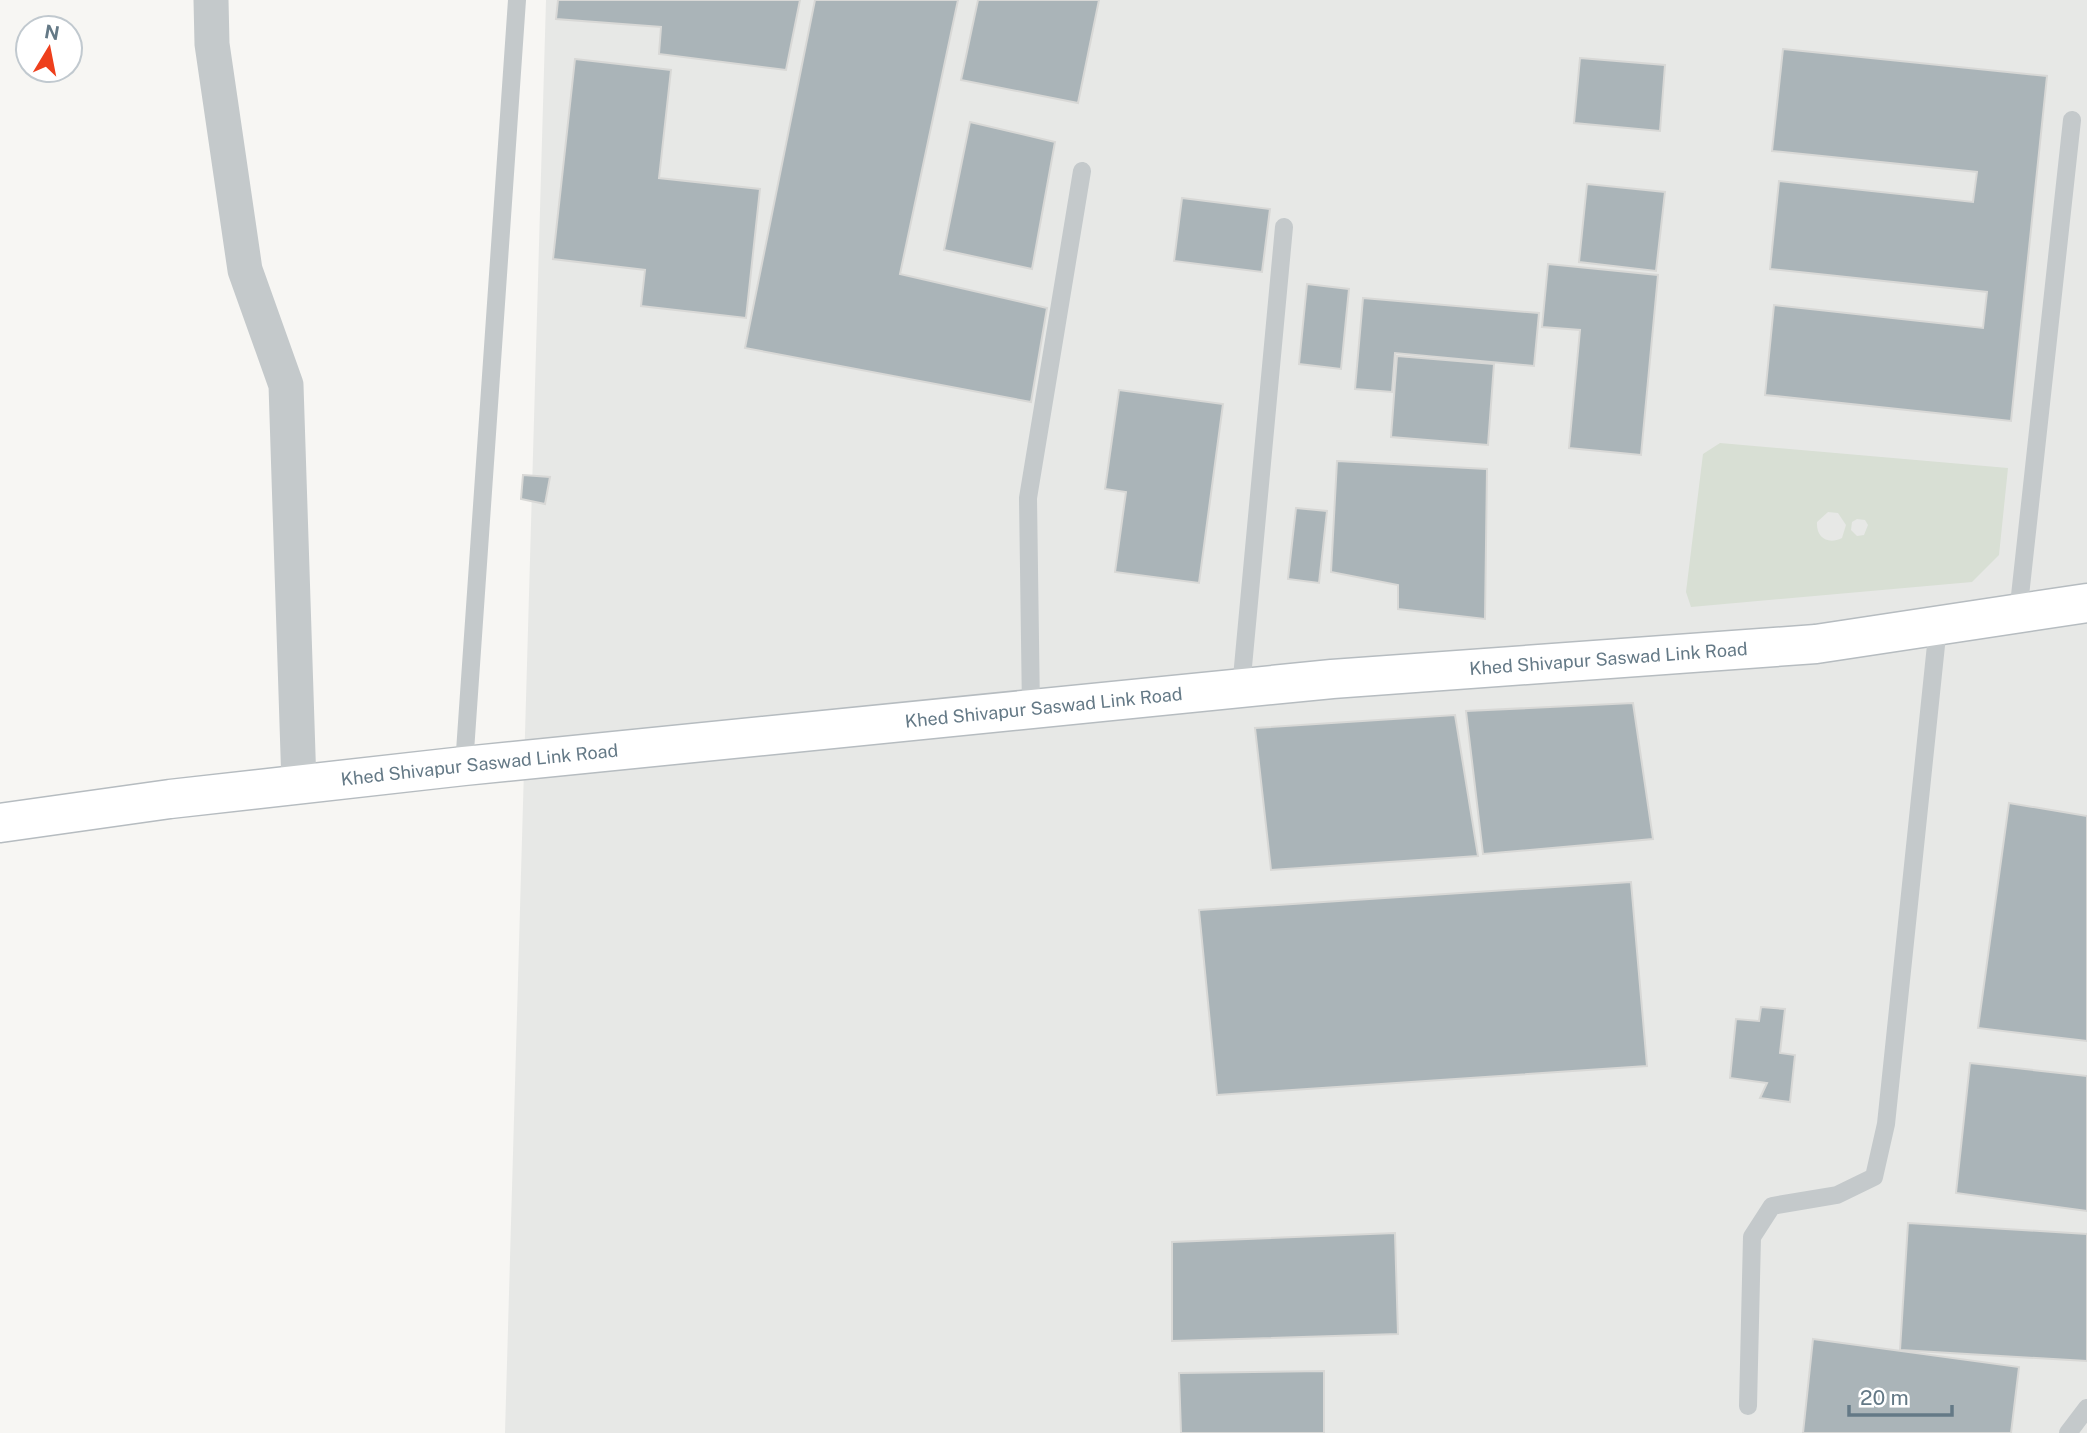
<svg xmlns="http://www.w3.org/2000/svg" width="2087" height="1433" font-family="'Public Sans',sans-serif">
<rect width="100%" height="100%" fill="#f7f6f3"/>
<path fill="#e7e8e6" d="M 546,0 L 2087,0 L 2087,1433 L 505,1433 Z"/>
<path fill="#d8dfd4" fill-rule="evenodd" d="M 1720,443 L 2008,468 L 1999,555 L 1972,582 L 1691,607 L 1686,592 L 1703,454 ZM 1828,512 L 1838,513 L 1846,525 L 1842,538 C 1828,545 1816,538 1817,522 ZM 1857,519 L 1865,520 L 1868,525 L 1864,535 L 1857,536 L 1851,530 L 1852,522 Z"/>
<path fill="#aab4b8" stroke="#d8d8d6" stroke-width="2" d="M 558,0 L 800,0 L 786,70 L 659,54 L 661,27 L 556,19 Z
M 815,0 L 958,0 L 900,274 L 1047,308 L 1031,402 L 745,348 Z
M 978,0 L 1099,0 L 1078,103 L 961,80 Z
M 1783,49 L 2047,76 L 2011,421 L 1765,395 L 1774,305 L 1983,328 L 1987,292 L 1770,269 L 1779,181 L 1973,202 L 1977,172 L 1772,151 Z
M 1580,58 L 1665,65 L 1660,131 L 1574,123 Z
M 575,59 L 671,70 L 659,178 L 760,189 L 746,318 L 641,306 L 645,270 L 553,259 Z
M 970,122 L 1055,142 L 1032,269 L 944,250 Z
M 1587,184 L 1665,192 L 1656,271 L 1579,262 Z
M 1182,198 L 1270,209 L 1262,272 L 1174,261 Z
M 1548,264 L 1658,275 L 1641,455 L 1569,448 L 1580,330 L 1542,327 Z
M 1307,284 L 1349,289 L 1341,369 L 1299,364 Z
M 1363,298 L 1539,313 L 1534,366 L 1395,353 L 1392,392 L 1355,389 Z
M 1397,356 L 1494,364 L 1488,445 L 1391,437 Z
M 1119,390 L 1223,404 L 1199,583 L 1115,572 L 1126,492 L 1105,489 Z
M 1337,461 L 1487,469 L 1485,619 L 1398,609 L 1398,585 L 1331,572 Z
M 523,475 L 550,477 L 545,504 L 521,499 Z
M 1296,508 L 1327,511 L 1319,583 L 1288,579 Z
M 1633,703 L 1653,839 L 1483,854 L 1466,711 Z
M 1455,715 L 1478,856 L 1271,870 L 1255,728 Z
M 2009,803 L 2087,816 L 2087,1041 L 1978,1028 Z
M 1631,882 L 1647,1066 L 1217,1095 L 1199,910 Z
M 1761,1007 L 1785,1009 L 1780,1053 L 1795,1055 L 1790,1102 L 1760,1098 L 1767,1083 L 1730,1078 L 1736,1019 L 1759,1021 Z
M 1970,1063 L 2087,1076 L 2087,1211 L 1956,1193 Z
M 1908,1223 L 2087,1234 L 2087,1361 L 1900,1350 Z
M 1395,1233 L 1398,1334 L 1172,1341 L 1172,1242 Z
M 1813,1339 L 2019,1367 L 2011,1433 L 1803,1433 Z
M 1324,1371 L 1324,1433 L 1181,1433 L 1179,1373 Z"/>
<g fill="none" stroke-linecap="round" stroke-linejoin="round">
<defs>
<g id="secondary">
<path id="s1" d="M 0,823 L 170,799 L 464,766 L 1332,679 L 1816,644 L 2087,603"/>
</g>
</defs>
<use href="#secondary" stroke="#b6bcc0" stroke-width="41"/>
<path stroke="#c4c9cb" stroke-width="18" d="M 2018,614 L 2072,120
M 1241,688 L 1284,227
M 1031,710 L 1028,498 L 1082,171
M 464,766 L 517,0
M 1748,1406 L 1752,1237 L 1772,1206 L 1837,1195 L 1874,1177 L 1886,1124 L 1938,626
M 2068,1433 L 2087,1408"/>
<path stroke="#c4c9cb" stroke-width="35" d="M 211,0 L 212,44 L 245,270 L 286,385 L 299,785"/>
<use href="#secondary" stroke="#fff" stroke-width="38"/>
</g>
<g text-anchor="middle" stroke-width="7" stroke-linejoin="round" paint-order="stroke">
<g font-size="18" fill="#647986" stroke="#fff">
<text dy="6" stroke="none"><textPath href="#s1" startOffset="1617">Khed Shivapur Saswad Link Road</textPath></text>
<text dy="6" stroke="none"><textPath href="#s1" startOffset="1050">Khed Shivapur Saswad Link Road</textPath></text>
<text dy="6" stroke="none"><textPath href="#s1" startOffset="483">Khed Shivapur Saswad Link Road</textPath></text>
</g>
</g>
<g transform="translate(49 49) rotate(10)"><circle r="33" fill="#ffffff" stroke="#c1c9cf" stroke-width="2"/>
<path d="M0-5L12 26L0 18L-12 26Z" fill="#ee3f1c"/>
<text y="-10" font-size="19" font-weight="bold" text-anchor="middle" fill="#647986">N</text>
</g>
<path d="M1849 1405v10h103v-10" fill="none" stroke="#647986" stroke-width="3.5"/>
<text x="1860" y="1405" font-size="21" fill="#647986" stroke="#ffffff" stroke-width="5" paint-order="stroke">20 m</text>
</svg>
